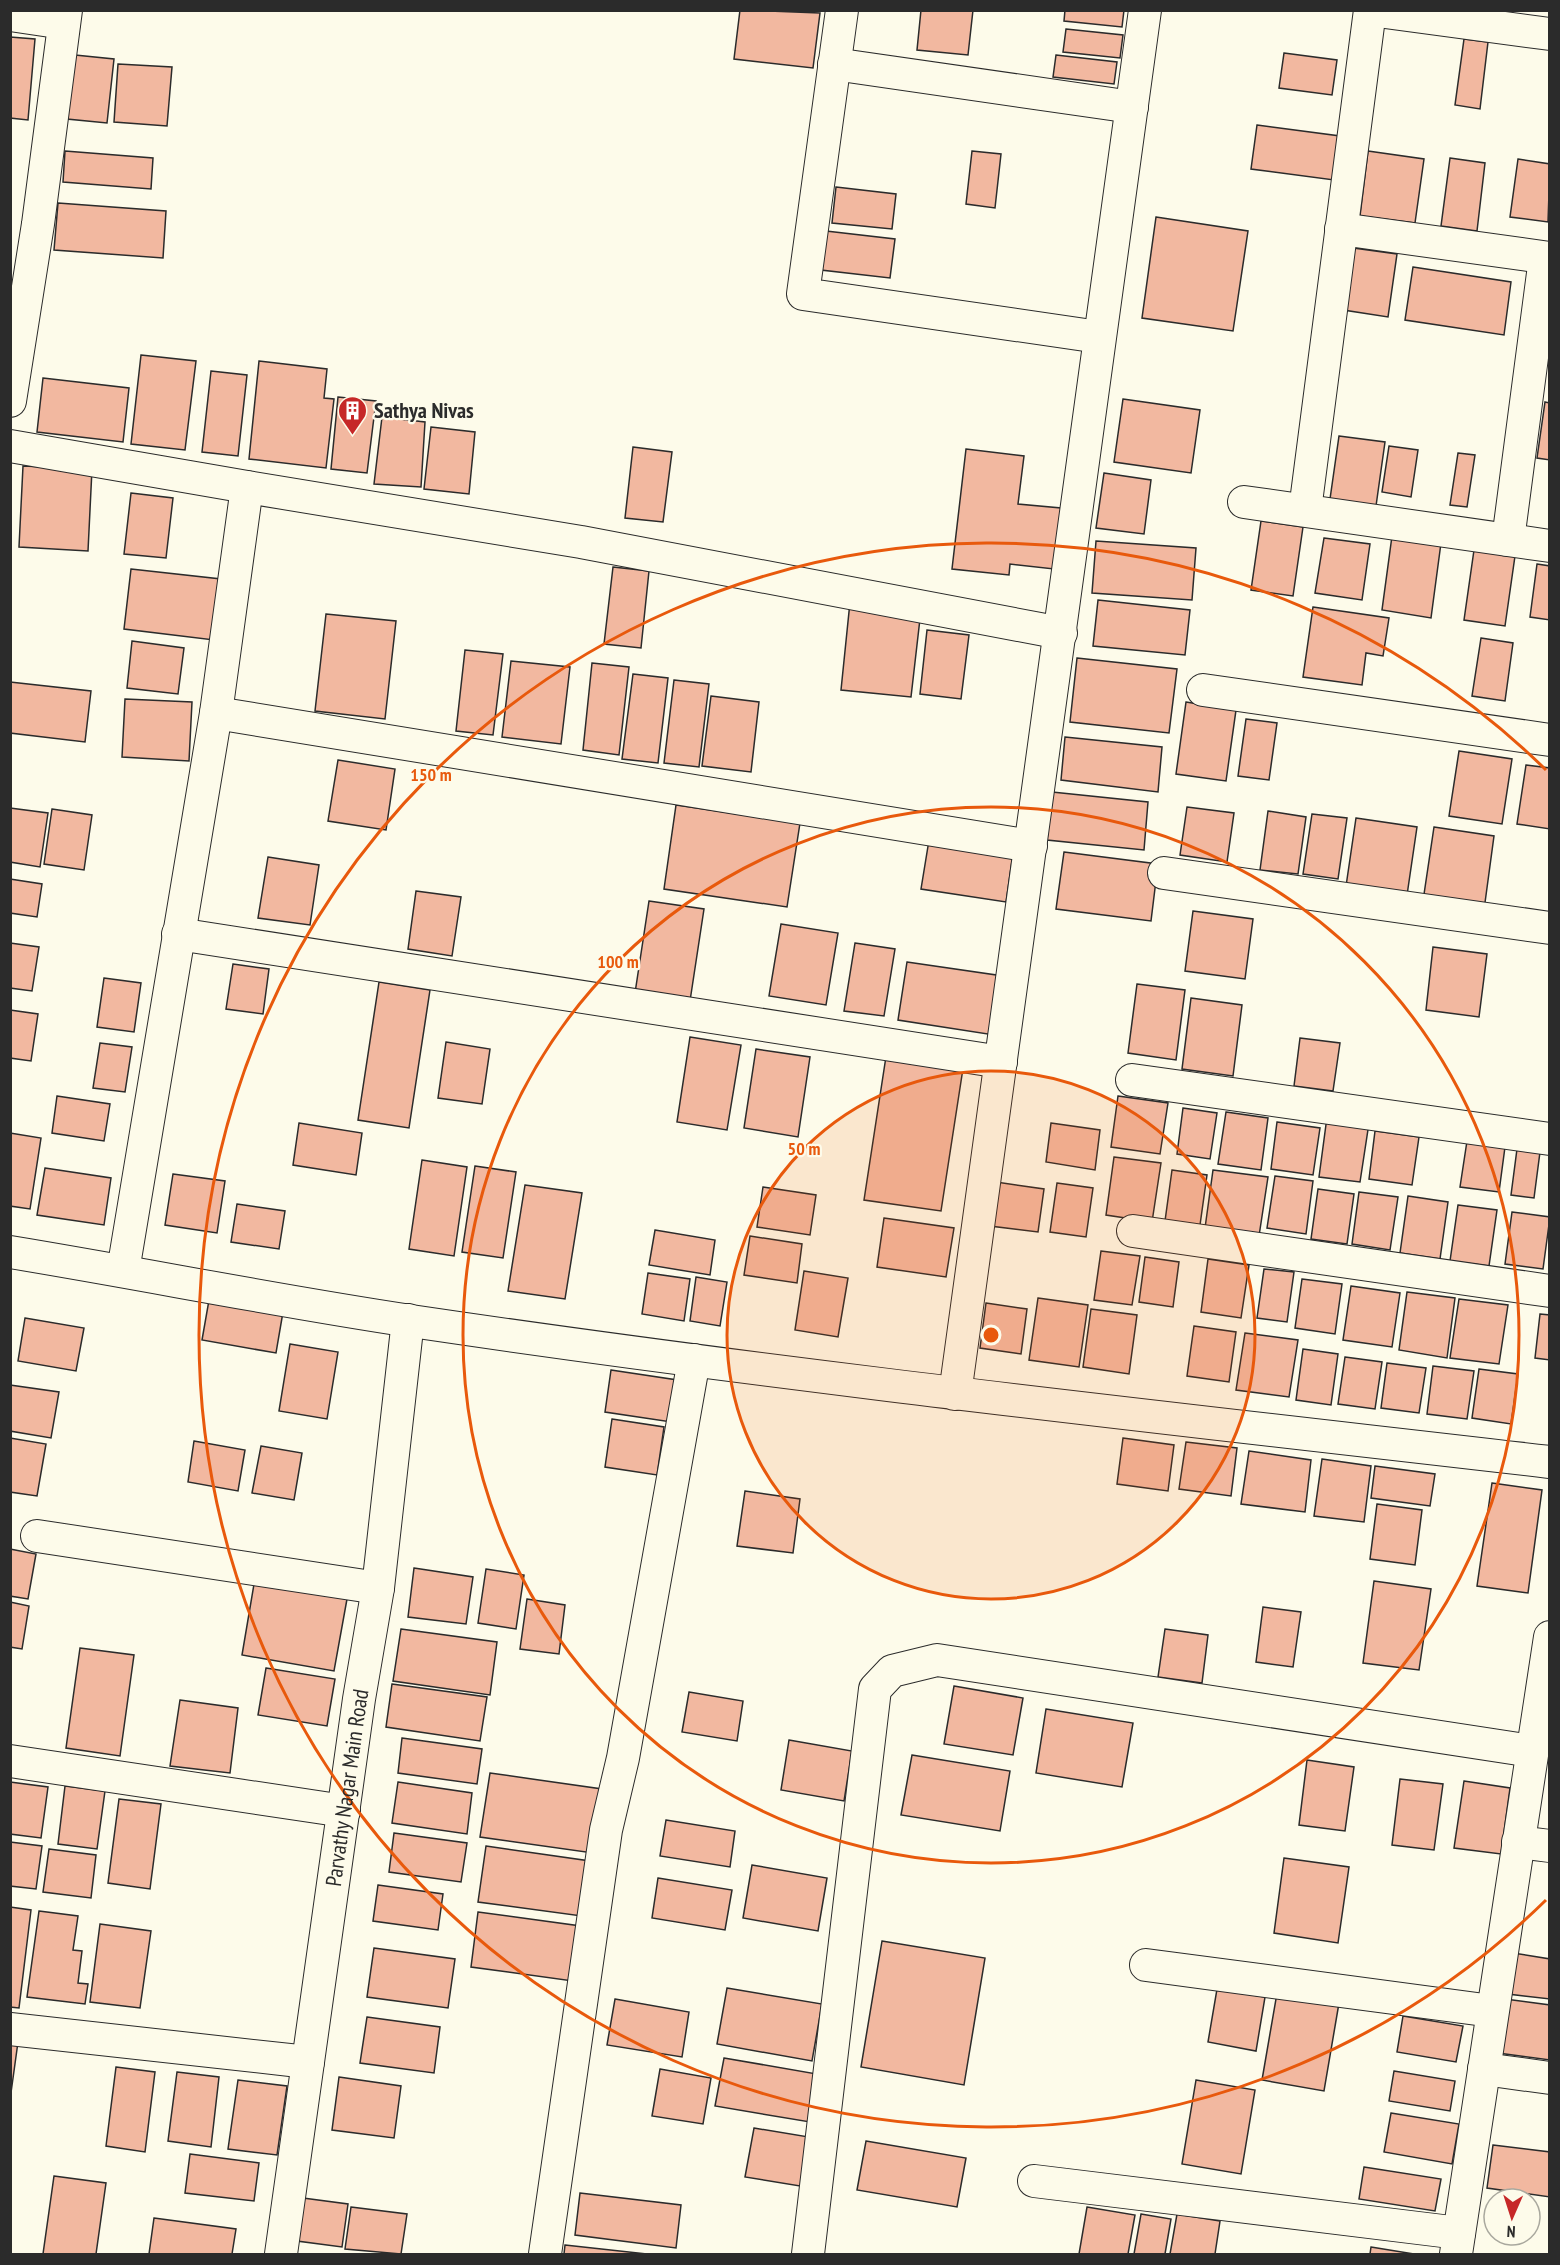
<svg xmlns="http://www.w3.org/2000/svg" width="1560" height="2265" font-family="'PT Sans Narrow',sans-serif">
<rect width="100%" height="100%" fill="#fdfbea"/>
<path fill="#f2b8a0" stroke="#2b2b2b" stroke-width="1.5" d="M 740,10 L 820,13 L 813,68 L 734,59 Z
M 921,10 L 973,10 L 968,55 L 917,50 Z
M 1065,10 L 1124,10 L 1122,27 L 1064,21 Z
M 1066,29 L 1123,35 L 1120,58 L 1063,52 Z
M 10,37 L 35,39 L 28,120 L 10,118 Z
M 1464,39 L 1488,42 L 1480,109 L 1455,105 Z
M 1284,53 L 1337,60 L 1332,95 L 1279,88 Z
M 75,55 L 114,59 L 107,123 L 67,119 Z
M 1056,55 L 1117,62 L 1114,84 L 1053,77 Z
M 118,64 L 172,67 L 167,126 L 114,122 Z
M 1257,125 L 1340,136 L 1334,180 L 1251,169 Z
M 65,151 L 153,158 L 151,189 L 63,182 Z
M 972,151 L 1001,154 L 995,208 L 966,204 Z
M 1368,151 L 1424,159 L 1415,223 L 1360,216 Z
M 1450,158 L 1485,163 L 1477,231 L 1441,226 Z
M 1518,159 L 1550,164 L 1548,222 L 1510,217 Z
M 836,187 L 896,194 L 892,229 L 832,223 Z
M 58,203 L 166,211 L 163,258 L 54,250 Z
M 1156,217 L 1248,231 L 1233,331 L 1142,318 Z
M 826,231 L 895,239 L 890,278 L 821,270 Z
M 1346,247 L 1397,254 L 1388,317 L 1337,309 Z
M 1413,267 L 1511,282 L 1504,335 L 1405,320 Z
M 141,355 L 196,361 L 185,450 L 131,444 Z
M 259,361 L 327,369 L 324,398 L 334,399 L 326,468 L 249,459 Z
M 211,371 L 247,375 L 238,456 L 202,452 Z
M 43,378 L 129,388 L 123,442 L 37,432 Z
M 338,397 L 376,401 L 367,473 L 331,469 Z
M 1123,399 L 1200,410 L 1191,473 L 1114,462 Z
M 1545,402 L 1550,403 L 1550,460 L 1537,458 Z
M 382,417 L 425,422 L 421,487 L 374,484 Z
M 431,427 L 475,432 L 469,494 L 424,489 Z
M 1339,436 L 1385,442 L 1376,506 L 1330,499 Z
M 1389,446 L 1418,450 L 1411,497 L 1382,492 Z
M 633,447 L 672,452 L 663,522 L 625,518 Z
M 966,449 L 1024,456 L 1018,504 L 1061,508 L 1054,569 L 1010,564 L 1009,575 L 952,569 Z
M 1458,453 L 1475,455 L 1467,507 L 1450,505 Z
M 23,466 L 92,469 L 88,551 L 19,547 Z
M 1104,473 L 1151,480 L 1144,534 L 1096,528 Z
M 131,493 L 173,498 L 166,558 L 124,554 Z
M 1261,521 L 1303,527 L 1293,596 L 1251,590 Z
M 1392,536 L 1441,543 L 1431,618 L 1382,610 Z
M 1324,538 L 1370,544 L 1362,600 L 1315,593 Z
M 1096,541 L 1196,548 L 1192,600 L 1092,593 Z
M 1474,550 L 1515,556 L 1505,626 L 1464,620 Z
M 1537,564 L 1550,566 L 1550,620 L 1530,617 Z
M 613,567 L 649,571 L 641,648 L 604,644 Z
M 131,569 L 221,579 L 214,640 L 124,629 Z
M 1098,600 L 1190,610 L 1185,655 L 1093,646 Z
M 850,602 L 921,610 L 911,697 L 841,690 Z
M 1313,607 L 1389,618 L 1383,656 L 1366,653 L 1362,685 L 1303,677 Z
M 326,614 L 396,621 L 385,719 L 315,711 Z
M 927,630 L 969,635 L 961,699 L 920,694 Z
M 1481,638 L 1513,643 L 1505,701 L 1472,696 Z
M 132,641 L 184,648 L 178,694 L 127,688 Z
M 465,650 L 503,654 L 493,735 L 456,731 Z
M 1077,658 L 1177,669 L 1169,733 L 1070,722 Z
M 511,661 L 570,667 L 561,744 L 502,737 Z
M 592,663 L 629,667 L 619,755 L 583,750 Z
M 633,674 L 668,678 L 658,763 L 622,759 Z
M 674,680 L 709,684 L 699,767 L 664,763 Z
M 10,682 L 91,691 L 85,742 L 10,733 Z
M 711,696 L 759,702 L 751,772 L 702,766 Z
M 125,699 L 192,702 L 189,761 L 122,757 Z
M 1186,702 L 1236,710 L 1226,781 L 1176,774 Z
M 1246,719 L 1277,723 L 1269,780 L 1238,776 Z
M 1065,737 L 1162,747 L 1158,792 L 1061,780 Z
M 1459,751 L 1512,759 L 1502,824 L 1449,816 Z
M 338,760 L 395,769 L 386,830 L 328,821 Z
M 1526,765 L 1550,768 L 1550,829 L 1517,824 Z
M 1052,792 L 1148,802 L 1144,850 L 1047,840 Z
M 676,805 L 800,823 L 787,907 L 664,889 Z
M 1187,807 L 1234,813 L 1227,862 L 1180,855 Z
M 10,808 L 48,813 L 40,867 L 10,862 Z
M 52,809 L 92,815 L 84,870 L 44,864 Z
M 1268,811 L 1306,817 L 1298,874 L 1260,870 Z
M 1312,814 L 1347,818 L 1338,879 L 1303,874 Z
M 1356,818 L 1417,827 L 1406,902 L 1345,893 Z
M 1434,827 L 1494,836 L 1484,910 L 1423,901 Z
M 930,834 L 1014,847 L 1006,902 L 921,889 Z
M 1064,852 L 1158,864 L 1151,921 L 1056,909 Z
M 268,857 L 319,865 L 310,925 L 258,918 Z
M 10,879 L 42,884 L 37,917 L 10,913 Z
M 416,891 L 461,897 L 452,956 L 408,949 Z
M 649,901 L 704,909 L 690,1001 L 635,993 Z
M 1193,911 L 1253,919 L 1245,979 L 1185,971 Z
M 781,924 L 838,933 L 826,1005 L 769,996 Z
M 10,943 L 39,947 L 32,991 L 10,988 Z
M 855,943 L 895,949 L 884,1016 L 844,1011 Z
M 1433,947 L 1487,954 L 1479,1017 L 1426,1010 Z
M 907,962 L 1003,976 L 994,1035 L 898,1020 Z
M 233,964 L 269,969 L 263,1014 L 226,1009 Z
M 104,978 L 141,983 L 134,1032 L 97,1027 Z
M 379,982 L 430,990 L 409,1128 L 358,1120 Z
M 1137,984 L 1185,990 L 1176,1060 L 1128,1053 Z
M 1191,998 L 1242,1005 L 1233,1076 L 1182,1069 Z
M 10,1010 L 38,1014 L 31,1061 L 10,1058 Z
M 690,1037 L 741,1045 L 727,1130 L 677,1122 Z
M 1300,1038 L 1340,1043 L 1333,1091 L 1294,1086 Z
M 446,1042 L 490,1049 L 482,1104 L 438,1098 Z
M 100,1043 L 132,1047 L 125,1092 L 93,1088 Z
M 756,1049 L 810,1057 L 798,1137 L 744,1128 Z
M 887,1050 L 964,1062 L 941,1211 L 864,1200 Z
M 57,1096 L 110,1104 L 104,1141 L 52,1133 Z
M 1118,1096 L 1168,1103 L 1160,1154 L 1111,1147 Z
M 1183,1108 L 1217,1113 L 1210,1159 L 1177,1154 Z
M 1226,1112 L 1268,1118 L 1261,1170 L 1218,1164 Z
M 1327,1117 L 1369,1123 L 1360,1182 L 1319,1177 Z
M 1277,1122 L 1320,1128 L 1313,1175 L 1271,1169 Z
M 299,1123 L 362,1133 L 356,1175 L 293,1165 Z
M 1051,1123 L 1100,1130 L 1095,1170 L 1046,1162 Z
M 1375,1131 L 1419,1137 L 1412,1185 L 1369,1179 Z
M 10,1133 L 41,1138 L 30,1209 L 10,1206 Z
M 1467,1141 L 1505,1147 L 1499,1192 L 1460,1187 Z
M 1517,1149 L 1540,1152 L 1534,1198 L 1511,1195 Z
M 1114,1157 L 1161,1163 L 1152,1222 L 1106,1215 Z
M 422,1160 L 467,1167 L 454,1256 L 409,1249 Z
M 475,1166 L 516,1172 L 503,1258 L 462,1252 Z
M 45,1168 L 111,1178 L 104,1225 L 37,1215 Z
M 1172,1170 L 1207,1175 L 1200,1225 L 1165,1221 Z
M 1213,1170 L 1268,1177 L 1259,1236 L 1205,1228 Z
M 173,1174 L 225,1181 L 217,1233 L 165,1225 Z
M 1275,1176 L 1313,1181 L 1306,1234 L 1267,1228 Z
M 996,1182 L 1044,1189 L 1038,1232 L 990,1226 Z
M 1057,1183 L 1093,1188 L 1086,1237 L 1050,1232 Z
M 525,1185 L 582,1193 L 565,1299 L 508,1291 Z
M 763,1187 L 816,1195 L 810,1235 L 757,1227 Z
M 1318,1189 L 1354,1194 L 1347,1244 L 1311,1239 Z
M 1359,1192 L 1398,1197 L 1390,1250 L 1352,1244 Z
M 1408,1196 L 1448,1202 L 1440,1259 L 1400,1253 Z
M 237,1204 L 285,1211 L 279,1249 L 231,1242 Z
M 1458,1205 L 1497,1210 L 1489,1266 L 1450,1261 Z
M 1512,1212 L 1550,1217 L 1543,1269 L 1505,1264 Z
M 884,1218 L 954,1228 L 946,1277 L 877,1267 Z
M 655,1230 L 715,1240 L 710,1275 L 649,1265 Z
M 750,1236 L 802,1244 L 797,1283 L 744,1275 Z
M 1101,1251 L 1140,1256 L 1132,1305 L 1094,1300 Z
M 1145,1257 L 1179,1262 L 1173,1307 L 1139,1302 Z
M 1208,1259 L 1249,1265 L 1241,1318 L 1201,1312 Z
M 1264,1269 L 1294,1272 L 1287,1322 L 1257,1318 Z
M 804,1271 L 848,1278 L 838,1337 L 795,1330 Z
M 648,1273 L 690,1279 L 684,1321 L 642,1314 Z
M 696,1277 L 727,1282 L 720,1326 L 690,1321 Z
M 1302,1279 L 1342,1284 L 1335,1334 L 1295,1328 Z
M 1351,1286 L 1400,1293 L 1392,1347 L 1343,1340 Z
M 1407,1292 L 1455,1298 L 1447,1358 L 1399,1350 Z
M 1038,1298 L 1088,1305 L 1079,1367 L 1029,1360 Z
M 1459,1299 L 1508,1305 L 1499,1364 L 1450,1358 Z
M 209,1300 L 283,1312 L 276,1353 L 202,1340 Z
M 986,1303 L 1027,1309 L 1021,1354 L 980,1348 Z
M 1091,1309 L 1137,1315 L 1129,1374 L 1083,1367 Z
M 1540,1314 L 1550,1315 L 1550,1360 L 1535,1358 Z
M 25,1318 L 84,1328 L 76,1371 L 18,1361 Z
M 1194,1326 L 1236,1332 L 1229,1382 L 1187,1376 Z
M 1245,1333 L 1298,1340 L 1289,1397 L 1236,1390 Z
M 290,1344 L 338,1352 L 327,1419 L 279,1411 Z
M 1303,1349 L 1338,1354 L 1331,1405 L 1296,1400 Z
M 1345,1357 L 1382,1362 L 1375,1409 L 1338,1404 Z
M 1387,1363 L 1426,1368 L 1419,1413 L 1381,1408 Z
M 1433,1366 L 1474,1371 L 1467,1419 L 1427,1414 Z
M 1479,1369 L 1518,1374 L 1511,1424 L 1472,1418 Z
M 611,1370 L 684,1381 L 678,1423 L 605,1412 Z
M 10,1385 L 59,1392 L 51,1438 L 10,1431 Z
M 612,1419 L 664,1427 L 657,1475 L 605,1467 Z
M 10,1438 L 46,1444 L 37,1496 L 10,1492 Z
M 1123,1438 L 1174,1445 L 1168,1491 L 1117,1484 Z
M 194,1441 L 245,1450 L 238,1491 L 188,1482 Z
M 1186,1442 L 1237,1448 L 1231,1496 L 1179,1489 Z
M 261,1446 L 302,1453 L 294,1500 L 252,1493 Z
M 1249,1451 L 1311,1460 L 1305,1512 L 1241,1504 Z
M 1322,1459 L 1371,1466 L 1364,1522 L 1314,1516 Z
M 1375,1466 L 1435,1474 L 1430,1506 L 1371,1498 Z
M 1492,1483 L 1542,1490 L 1528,1593 L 1477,1586 Z
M 745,1491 L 800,1499 L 793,1553 L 737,1546 Z
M 1377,1504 L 1422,1510 L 1415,1565 L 1370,1559 Z
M 10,1549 L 36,1554 L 28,1599 L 10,1596 Z
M 414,1568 L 473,1577 L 466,1624 L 408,1617 Z
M 486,1569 L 524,1575 L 516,1629 L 478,1623 Z
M 1374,1581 L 1431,1589 L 1419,1670 L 1363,1663 Z
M 254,1584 L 347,1599 L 334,1671 L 242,1655 Z
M 527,1599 L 565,1605 L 559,1654 L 520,1649 Z
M 10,1602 L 29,1606 L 22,1649 L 10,1647 Z
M 1263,1607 L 1301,1612 L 1293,1667 L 1256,1662 Z
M 401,1629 L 497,1642 L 490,1695 L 393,1681 Z
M 1165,1629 L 1208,1635 L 1202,1683 L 1158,1677 Z
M 80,1648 L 134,1655 L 120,1756 L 66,1748 Z
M 266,1668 L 335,1679 L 327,1726 L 258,1715 Z
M 392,1684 L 487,1697 L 480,1741 L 386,1727 Z
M 954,1686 L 1023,1698 L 1013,1755 L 944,1744 Z
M 689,1692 L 743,1701 L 737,1741 L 682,1732 Z
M 180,1700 L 238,1708 L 230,1773 L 170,1766 Z
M 1046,1709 L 1133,1723 L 1122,1787 L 1036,1773 Z
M 402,1738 L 482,1749 L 477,1784 L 398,1773 Z
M 789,1740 L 852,1751 L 844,1801 L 781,1790 Z
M 912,1755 L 1010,1771 L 1000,1831 L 901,1815 Z
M 1307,1760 L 1354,1767 L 1345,1831 L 1299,1825 Z
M 490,1773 L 609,1790 L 600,1854 L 480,1837 Z
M 1400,1779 L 1443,1784 L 1434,1850 L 1392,1845 Z
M 1464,1781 L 1510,1788 L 1501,1854 L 1454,1848 Z
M 10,1782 L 48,1787 L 41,1838 L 10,1834 Z
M 398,1782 L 472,1793 L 467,1834 L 392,1823 Z
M 65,1786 L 105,1791 L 97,1849 L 58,1844 Z
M 119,1799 L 161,1804 L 150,1889 L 108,1883 Z
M 666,1820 L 735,1831 L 730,1867 L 660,1856 Z
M 394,1833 L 467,1843 L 461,1882 L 389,1872 Z
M 10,1842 L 42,1846 L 36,1889 L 10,1886 Z
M 486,1846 L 597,1862 L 589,1917 L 478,1902 Z
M 49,1849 L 96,1855 L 91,1898 L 43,1892 Z
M 1284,1858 L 1349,1867 L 1338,1943 L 1274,1933 Z
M 752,1865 L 827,1878 L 818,1931 L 743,1918 Z
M 658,1878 L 732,1890 L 725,1930 L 652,1918 Z
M 378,1885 L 443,1894 L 438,1930 L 373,1921 Z
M 10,1907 L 31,1910 L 19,2008 L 10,2007 Z
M 39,1911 L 78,1916 L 73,1950 L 82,1951 L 78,1983 L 88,1984 L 85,2004 L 27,1997 Z
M 478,1912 L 588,1927 L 580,1982 L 471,1967 Z
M 100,1924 L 151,1931 L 140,2008 L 90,2002 Z
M 882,1941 L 985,1958 L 964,2085 L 861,2067 Z
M 374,1948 L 455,1959 L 448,2008 L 367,1997 Z
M 1513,1953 L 1550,1959 L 1550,1999 L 1508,1994 Z
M 727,1988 L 822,2004 L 812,2061 L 717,2044 Z
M 1217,1989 L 1265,1997 L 1256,2051 L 1208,2042 Z
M 1277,1993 L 1339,2003 L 1324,2091 L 1262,2080 Z
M 615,1999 L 689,2012 L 682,2057 L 607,2045 Z
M 1505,1999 L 1550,2005 L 1550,2060 L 1498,2053 Z
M 1403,2016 L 1463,2026 L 1456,2062 L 1397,2052 Z
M 367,2017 L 440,2027 L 434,2073 L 360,2063 Z
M 10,2041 L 18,2042 L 10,2100 Z
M 724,2058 L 817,2074 L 810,2122 L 715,2106 Z
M 116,2067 L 155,2072 L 145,2152 L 106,2146 Z
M 660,2069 L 711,2078 L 703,2124 L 652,2116 Z
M 1394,2071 L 1455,2081 L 1450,2111 L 1389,2101 Z
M 177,2072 L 219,2077 L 211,2147 L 168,2141 Z
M 339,2077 L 401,2086 L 394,2138 L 332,2130 Z
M 238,2080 L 287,2086 L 277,2155 L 228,2149 Z
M 1196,2080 L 1255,2090 L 1241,2174 L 1182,2164 Z
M 1391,2113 L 1459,2124 L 1452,2164 L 1384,2152 Z
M 754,2128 L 815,2138 L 806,2187 L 745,2177 Z
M 866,2141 L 966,2158 L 957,2207 L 857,2190 Z
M 1493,2145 L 1550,2152 L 1550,2197 L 1487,2188 Z
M 190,2154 L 259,2163 L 254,2201 L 185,2193 Z
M 1364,2167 L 1441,2179 L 1435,2211 L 1359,2199 Z
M 54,2176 L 106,2183 L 96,2254 L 43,2254 Z
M 580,2193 L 681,2205 L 676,2248 L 575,2235 Z
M 303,2198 L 348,2204 L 342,2247 L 297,2241 Z
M 351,2207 L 407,2214 L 401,2254 L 345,2249 Z
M 1087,2207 L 1135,2215 L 1128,2254 L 1079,2254 Z
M 1141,2214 L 1171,2219 L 1165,2254 L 1134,2254 Z
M 1177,2214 L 1220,2221 L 1215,2254 L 1170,2254 Z
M 154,2218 L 236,2229 L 232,2254 L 149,2254 Z
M 565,2245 L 647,2254 L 564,2254 Z
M 1371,2247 L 1414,2254 L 1370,2254 Z"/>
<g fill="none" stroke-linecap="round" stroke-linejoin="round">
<defs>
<g id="street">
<path d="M 842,10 L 803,294 L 1099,337"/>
<path d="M 1370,10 L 1550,34"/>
<path d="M 10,15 L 64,23"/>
<path d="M 834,64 L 1132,107"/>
<path d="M 1341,229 L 1550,258"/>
<path d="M 10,401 L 38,224 L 66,10"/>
<path d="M 10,446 L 247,487 L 581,542 L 1061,633"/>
<path d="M 1244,502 L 1550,546"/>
<path d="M 1305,510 L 1370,10"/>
<path d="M 1508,540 L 1545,258"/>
<path d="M 1203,690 L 1550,740"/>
<path d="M 216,713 L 1031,846"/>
<path d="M 1164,873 L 1550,928"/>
<path d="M 178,934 L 1001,1062"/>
<path d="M 1132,1080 L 1550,1139"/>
<path d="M 1133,1231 L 1550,1291"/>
<path d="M 10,1252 C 144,1274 277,1301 411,1321 C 789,1377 1169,1418 1550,1462"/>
<path d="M 123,1271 L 216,713 L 247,487"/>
<path d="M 955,1394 L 1145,10"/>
<path d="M 37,1536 L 378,1588"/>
<path d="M 10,1761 L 344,1811"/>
<path d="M 1518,1842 L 1550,1846"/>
<path d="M 1146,1965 L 1492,2011"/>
<path d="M 10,2029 L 308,2062"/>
<path d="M 1484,2069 L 1550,2078"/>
<path d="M 1034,2181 L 1459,2233"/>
<path id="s1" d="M 281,2254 L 359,1699 L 378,1588 L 408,1320"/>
<path d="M 545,2254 L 606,1830 L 623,1758 L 694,1360"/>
<path d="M 808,2254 L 875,1689 L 892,1671 L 937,1660 L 1532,1751"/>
<path d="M 1456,2254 L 1550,1637"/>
</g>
</defs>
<use href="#street" stroke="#2b2b2b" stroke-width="34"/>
<use href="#street" stroke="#fdfbea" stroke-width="32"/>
</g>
<circle cx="991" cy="1335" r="264" fill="#e8590c" fill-opacity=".12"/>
<g fill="none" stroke="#e8590c" stroke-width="3">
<circle cx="991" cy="1335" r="264"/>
<circle cx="991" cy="1335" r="528"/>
<path d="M1546 1900A792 792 0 1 1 1546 770"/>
</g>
<defs>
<symbol id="building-pin" viewBox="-11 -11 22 30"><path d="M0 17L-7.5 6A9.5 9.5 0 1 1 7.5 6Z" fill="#c62828" stroke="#fdfbea"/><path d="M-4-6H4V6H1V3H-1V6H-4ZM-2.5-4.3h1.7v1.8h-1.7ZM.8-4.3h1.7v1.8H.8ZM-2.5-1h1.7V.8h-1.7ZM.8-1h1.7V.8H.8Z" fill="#fff"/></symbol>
</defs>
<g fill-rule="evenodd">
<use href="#building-pin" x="336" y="394" width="33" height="45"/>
</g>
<g text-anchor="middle" stroke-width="4.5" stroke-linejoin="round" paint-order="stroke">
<g font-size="22" font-weight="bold" fill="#2b2b2b" stroke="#fdfbea" text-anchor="start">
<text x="374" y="418">Sathya Nivas</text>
</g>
<g font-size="22" fill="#2b2b2b" stroke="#fdfbea">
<text dy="8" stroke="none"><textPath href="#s1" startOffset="471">Parvathy Nagar Main Road</textPath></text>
</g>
</g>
<circle cx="991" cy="1335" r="9" fill="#e8590c" stroke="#fdfbea" stroke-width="3"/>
<g font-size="18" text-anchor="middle" font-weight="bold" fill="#e8590c" stroke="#fdfbea" stroke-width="4.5" stroke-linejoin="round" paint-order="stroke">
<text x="431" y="781">150 m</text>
<text x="618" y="968">100 m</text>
<text x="804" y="1155">50 m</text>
</g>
<rect width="1560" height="2265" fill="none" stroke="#2b2b2b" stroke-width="24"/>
<g transform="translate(1512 2217) rotate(183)"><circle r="28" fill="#fdfbea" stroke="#a9a89e" stroke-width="1.5"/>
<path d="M0-4.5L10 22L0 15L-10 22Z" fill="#c62828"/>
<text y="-9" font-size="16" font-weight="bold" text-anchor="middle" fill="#2b2b2b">N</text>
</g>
</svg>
